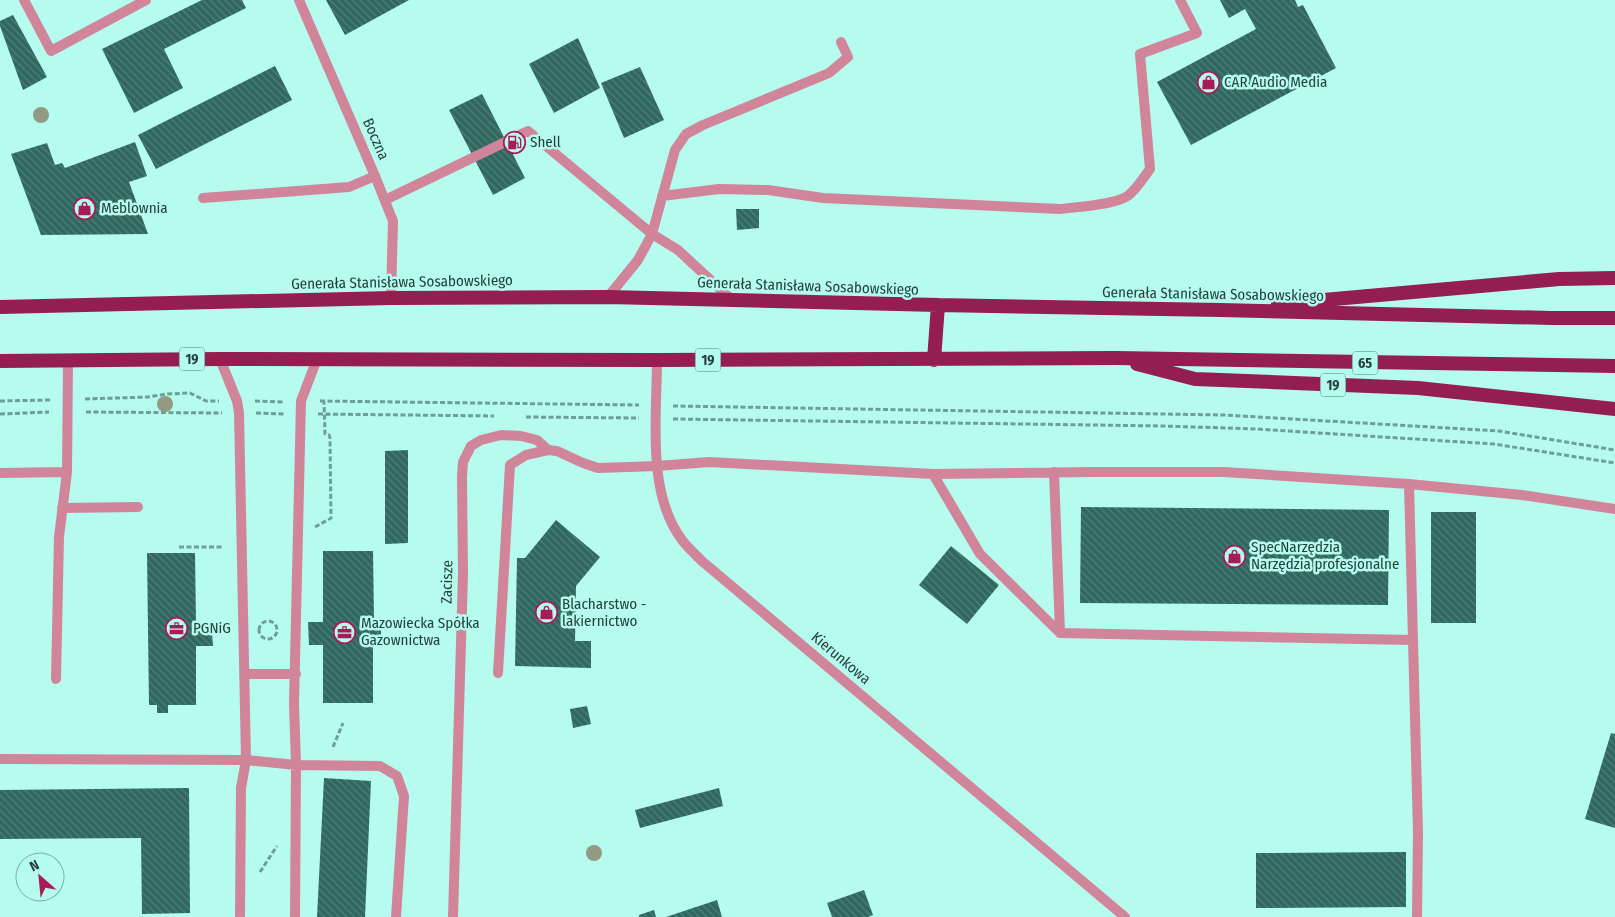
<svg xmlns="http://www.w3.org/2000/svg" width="1615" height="917" font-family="'Fira Sans Condensed',sans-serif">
<defs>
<pattern id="building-back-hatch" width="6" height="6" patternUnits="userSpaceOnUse" patternTransform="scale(1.25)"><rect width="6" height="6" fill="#2f685e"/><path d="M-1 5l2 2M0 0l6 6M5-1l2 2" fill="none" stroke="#528078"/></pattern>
</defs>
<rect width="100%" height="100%" fill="#b5fbee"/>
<path fill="url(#building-back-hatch)" d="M 202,0 L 242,0 L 246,8 L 164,49 L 183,88 L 134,113 L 102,49 Z
M 326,0 L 409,0 L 345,35 Z
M 1220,0 L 1295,0 L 1298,7 L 1303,5 L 1336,68 L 1191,145 L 1157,82 L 1256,29 L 1245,9 L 1229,18 Z
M 13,15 L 47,77 L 23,90 L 0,26 L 0,21 Z
M 578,38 L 600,88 L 554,113 L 529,64 Z
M 275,66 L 292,100 L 156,169 L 138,135 Z
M 640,67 L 664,120 L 624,138 L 601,83 Z
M 482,94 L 525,178 L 493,195 L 449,110 Z
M 135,142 L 147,176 L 129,182 L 148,234 L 41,235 L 11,154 L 47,143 L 55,165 L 62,163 L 65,168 Z
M 736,209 L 759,209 L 759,228 L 737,230 Z
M 408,450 L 408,543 L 385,544 L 385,451 Z
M 1081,507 L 1389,510 L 1388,605 L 1080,603 Z
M 1431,512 L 1476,512 L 1476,623 L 1431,623 Z
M 556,520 L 600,557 L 576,586 L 575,641 L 591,641 L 591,668 L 515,666 L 517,558 L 525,558 Z
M 951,546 L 999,585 L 967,624 L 919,585 Z
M 323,551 L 373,551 L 374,620 L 381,620 L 381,643 L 373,643 L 373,703 L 323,703 L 323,645 L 309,645 L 308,622 L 323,622 Z
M 147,553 L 195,553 L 196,624 L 207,624 L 207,633 L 212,633 L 213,646 L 196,646 L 196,705 L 168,705 L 168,713 L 157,713 L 157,705 L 149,705 Z
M 587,706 L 591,724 L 573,728 L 570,709 Z
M 1611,733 L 1615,734 L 1615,828 L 1585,819 Z
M 324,778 L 371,781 L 365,917 L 317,917 Z
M 189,788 L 190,913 L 142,914 L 141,838 L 0,839 L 0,790 Z
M 719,788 L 723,806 L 640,828 L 635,810 Z
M 1406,852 L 1406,907 L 1256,908 L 1256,853 Z
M 864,890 L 873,915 L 868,917 L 832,917 L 827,903 Z
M 717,900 L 722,917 L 666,917 Z
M 654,910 L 656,917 L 639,917 L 639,915 Z"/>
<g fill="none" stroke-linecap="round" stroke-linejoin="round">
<path stroke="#6e9f96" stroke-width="3" stroke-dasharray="5 2.5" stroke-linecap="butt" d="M 85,399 L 148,397 L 167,394 L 190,393 L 206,401 L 219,401
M 0,401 L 51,400
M 255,401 L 284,402
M 320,401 L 639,405
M 673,406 L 1224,415 L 1499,431 L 1615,450
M 86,412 L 222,413
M 256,413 L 284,414
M 0,414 L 49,412
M 318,414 L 494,416
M 526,417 L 639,418
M 673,419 L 1163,426 L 1256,429 L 1494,444 L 1615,463
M 315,527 L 331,518 L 330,438 L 329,435 L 325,434 L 324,401
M 179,547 L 224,547
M259 630a9 9 0 1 1 18 0a9 9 0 1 1-18 0Z
M 333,747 L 343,723
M 260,872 L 277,846"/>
<path stroke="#d1859a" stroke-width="10" d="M 24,0 L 51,51 L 146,0
M 662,196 L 719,189 L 768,190 L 823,198 L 1060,209 C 1076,207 1119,205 1130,194 C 1138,187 1144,177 1150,169 L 1140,54 L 1197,33 L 1180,0
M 203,198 L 349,187 L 375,176
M 385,200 L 528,131 L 652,234 L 678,250 L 731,299
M 608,297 L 638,260 L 652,234 L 675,150 L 686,134 L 703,125 L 829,73 L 848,57 L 841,42
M 220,359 L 237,401 L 239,413 L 246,760 L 241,788 L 240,917
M 657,466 L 709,462 L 933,474 L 1093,472 L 1224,472 L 1409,484 L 1413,640 L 1060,633 L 980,554 L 933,474
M 1054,472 L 1060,633
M 0,473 L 67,472
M 1409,484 L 1522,495 L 1615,509
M 62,508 L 138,507
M 1413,640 L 1418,833 L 1417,917
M 498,673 L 510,465 L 526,455 L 548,450
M 245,674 L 296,674
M 56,679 L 59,537 L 67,472 L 68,360
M 0,759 L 246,760 L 296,765 L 380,766 L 397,776 L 404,796 L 396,917
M 295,917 L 296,765 L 294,704 L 301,401 L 317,359"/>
<path stroke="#d1859a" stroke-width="10" d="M 299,0 L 375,176 L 393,221 L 391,298
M 657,360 C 657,416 646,492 682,540 C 688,548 696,555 703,562 L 1125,917
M 453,917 L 463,574 L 462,476 L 463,462 L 471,446 L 481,440 L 501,435 L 521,436 L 537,440 L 548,450 L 557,451 L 583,463 L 598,468 L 657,466"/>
<path stroke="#941e4f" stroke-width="14" d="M 1278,304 L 1559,279 L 1615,278
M 0,307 L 391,298 L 608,297 L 938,305 L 1220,310 L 1551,318 L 1615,318
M 934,360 L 938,305
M 0,361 L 220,359 L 657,360 L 1115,358 L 1615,366
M 1137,364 L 1195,379 L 1418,388 L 1615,409"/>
</g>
<g fill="#929b82">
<circle cx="41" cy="115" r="8"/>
<circle cx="165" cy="404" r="8"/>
<circle cx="594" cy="853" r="8"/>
</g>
<defs>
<symbol id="shop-ring" viewBox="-11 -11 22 22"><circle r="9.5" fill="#b5fbee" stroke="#a91a58" stroke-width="1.5"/><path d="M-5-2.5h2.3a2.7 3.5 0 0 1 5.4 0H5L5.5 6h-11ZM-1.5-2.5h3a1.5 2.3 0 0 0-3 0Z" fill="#a91a58"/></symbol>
<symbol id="fuel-ring" viewBox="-11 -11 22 22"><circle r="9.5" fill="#b5fbee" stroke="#a91a58" stroke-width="1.5"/><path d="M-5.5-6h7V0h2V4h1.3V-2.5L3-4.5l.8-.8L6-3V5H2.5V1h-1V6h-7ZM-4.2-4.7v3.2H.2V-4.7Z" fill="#a91a58"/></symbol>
<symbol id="office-ring" viewBox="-11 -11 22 22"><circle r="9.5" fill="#b5fbee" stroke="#a91a58" stroke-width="1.5"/><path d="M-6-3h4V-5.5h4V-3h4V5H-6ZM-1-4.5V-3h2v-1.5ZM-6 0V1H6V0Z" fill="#a91a58"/></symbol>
</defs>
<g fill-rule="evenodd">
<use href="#shop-ring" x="1196" y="70" width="25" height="25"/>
<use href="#fuel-ring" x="502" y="130" width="25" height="25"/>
<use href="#shop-ring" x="72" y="196" width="25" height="25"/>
<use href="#shop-ring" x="1222" y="544" width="25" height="25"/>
<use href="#shop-ring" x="534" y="600" width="25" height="25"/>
<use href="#office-ring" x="164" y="616" width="25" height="25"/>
<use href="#office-ring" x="332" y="620" width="25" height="25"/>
</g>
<g text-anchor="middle" stroke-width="5" stroke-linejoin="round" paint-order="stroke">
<g fill="#b5fbee" stroke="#507971" stroke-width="1">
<rect x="179.5" y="347.5" width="25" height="23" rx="4"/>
<rect x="695.5" y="348.5" width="25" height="23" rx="4"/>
<rect x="1352.5" y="351.5" width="25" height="23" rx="4"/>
<rect x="1320.5" y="373.5" width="25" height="23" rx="4"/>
</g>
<g font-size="14" font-weight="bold" fill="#24413c">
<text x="192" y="364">19</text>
<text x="708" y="365">19</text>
<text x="1365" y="368">65</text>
<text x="1333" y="390">19</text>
</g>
<g font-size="15" fill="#24413c" stroke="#b5fbee" text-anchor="start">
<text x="1224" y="87">CAR Audio Media</text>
<text x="530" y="147">Shell</text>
<text x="101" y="213">Meblownia</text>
<text x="1251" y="552">SpecNarzędzia<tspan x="1251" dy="17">Narzędzia profesjonalne</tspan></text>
<text x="562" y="609">Blacharstwo -<tspan x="562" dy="17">lakiernictwo</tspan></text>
<text x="361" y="628">Mazowiecka Spółka<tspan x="361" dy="17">Gazownictwa</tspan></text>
<text x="193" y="633">PGNiG</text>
</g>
<g font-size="15" fill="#24413c" stroke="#b5fbee">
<text transform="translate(376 139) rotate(66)" y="5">Boczna</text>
<text transform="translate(402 282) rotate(-1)" y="5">Generała Stanisława Sosabowskiego</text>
<text transform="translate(808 286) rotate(2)" y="5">Generała Stanisława Sosabowskiego</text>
<text transform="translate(1213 294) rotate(1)" y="5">Generała Stanisława Sosabowskiego</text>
<text transform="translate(447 582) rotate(-89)" y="5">Zacisze</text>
<text transform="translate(841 658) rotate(40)" y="5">Kierunkowa</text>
</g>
</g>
<g transform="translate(40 877) rotate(333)"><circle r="24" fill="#b5fbee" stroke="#7bb1a7"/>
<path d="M0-4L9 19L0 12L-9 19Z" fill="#a91a58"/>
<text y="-8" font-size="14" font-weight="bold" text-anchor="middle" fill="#24413c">N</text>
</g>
</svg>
